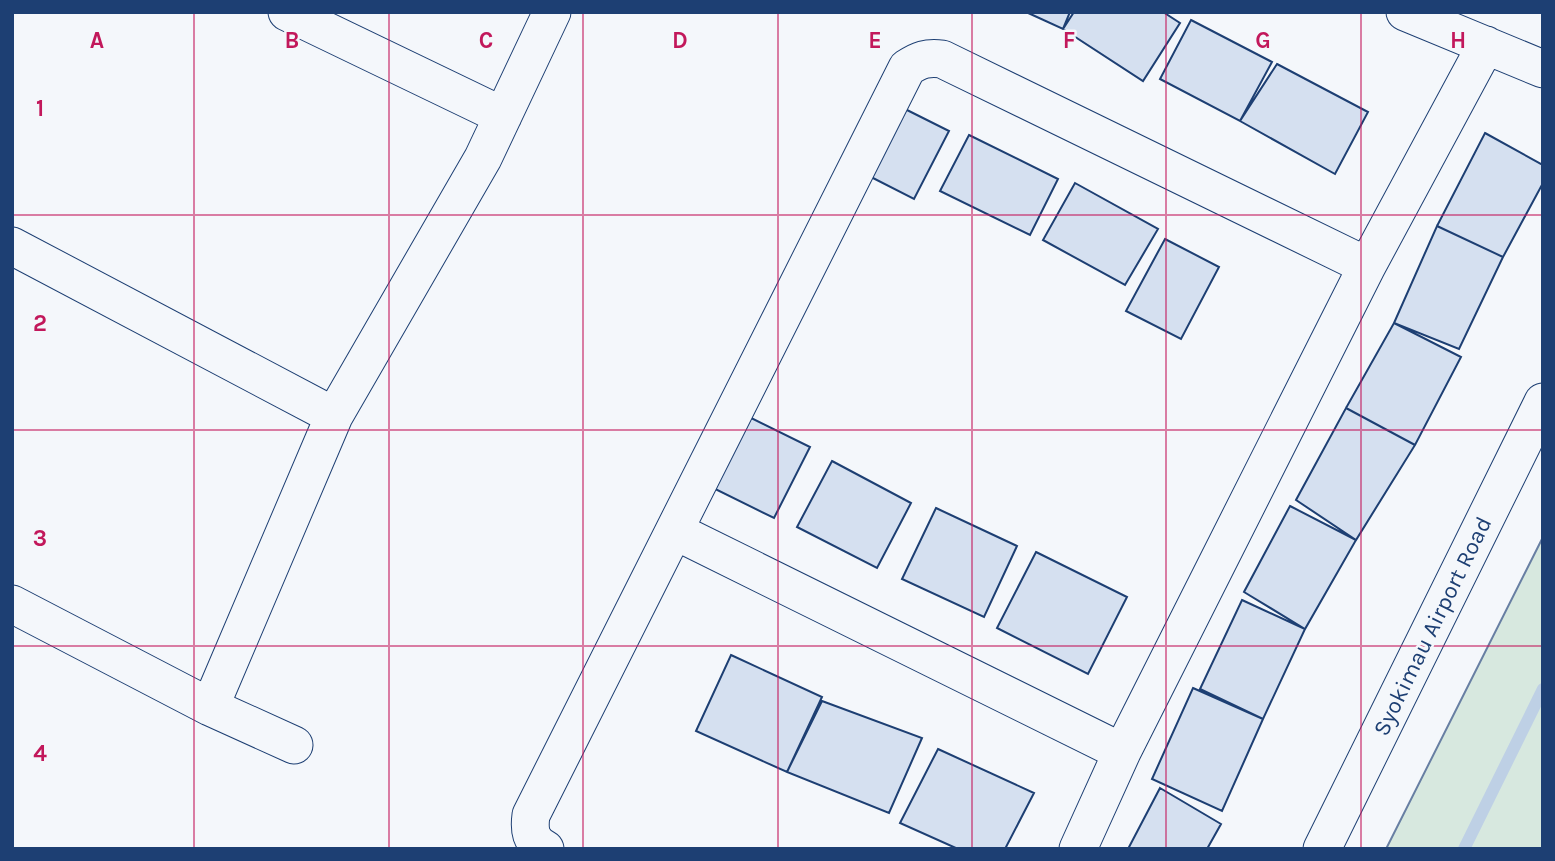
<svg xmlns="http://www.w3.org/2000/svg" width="1555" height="861" font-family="Karla,sans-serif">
<rect width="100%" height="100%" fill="#f4f7fb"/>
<path fill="#d7e8df" stroke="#687fa3" stroke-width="2" d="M 1543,537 L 1543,849 L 1386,849 Z"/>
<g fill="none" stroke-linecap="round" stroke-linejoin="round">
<path stroke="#bed0e5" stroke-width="12" d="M 1464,849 L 1543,689"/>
</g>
<path fill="#d5e0f0" stroke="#1d3f73" stroke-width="2" d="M 1026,12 L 1070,12 L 1063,29 Z
M 1074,12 L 1163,12 L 1180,23 L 1143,81 L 1063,29 Z
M 1191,20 L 1272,62 L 1240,121 L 1160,79 Z
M 1277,64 L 1368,112 L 1335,174 L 1240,121 Z
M 901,107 L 949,131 L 914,199 L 867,175 Z
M 1485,133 L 1543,165 L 1543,183 L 1503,257 L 1437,226 Z
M 969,135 L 1058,179 L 1030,235 L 940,191 Z
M 1075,183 L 1158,229 L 1125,285 L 1043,240 Z
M 1437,226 L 1503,257 L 1459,349 L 1394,323 Z
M 1165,239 L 1219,267 L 1181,339 L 1126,311 Z
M 1394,323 L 1461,357 L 1415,445 L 1346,408 Z
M 1346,408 L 1415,445 L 1356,540 L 1296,500 Z
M 735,410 L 810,447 L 774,518 L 699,481 Z
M 832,461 L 911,503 L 877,568 L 797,527 Z
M 1290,506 L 1356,540 L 1305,629 L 1244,592 Z
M 936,508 L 1017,546 L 984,617 L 902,579 Z
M 1036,552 L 1127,597 L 1088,674 L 997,628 Z
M 1242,600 L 1305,629 L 1263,719 L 1200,689 Z
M 731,655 L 822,697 L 787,772 L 696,731 Z
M 1193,688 L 1263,719 L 1222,811 L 1152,779 Z
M 822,701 L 922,738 L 889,813 L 787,772 Z
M 938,749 L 1034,793 L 1005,849 L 958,849 L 900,823 Z
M 1160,788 L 1221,824 L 1207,849 L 1128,849 Z"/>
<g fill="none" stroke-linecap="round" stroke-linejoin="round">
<defs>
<path id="minor" d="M 287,12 L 503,116
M 1405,12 L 1543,69
M 12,246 L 334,416
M 675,531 L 1122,752
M 12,604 L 210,707 L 294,745
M 210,707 L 334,416 L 483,158 L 552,12
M 545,849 C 530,841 529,830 531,815 L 907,68 C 919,60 927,57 942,59 L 1367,266
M 1078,849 L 1122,752 L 1367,266 L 1486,45
M 1322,849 L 1543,402"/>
</defs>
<use href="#minor" stroke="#1d3f73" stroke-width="39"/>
<use href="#minor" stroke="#f4f7fb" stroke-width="37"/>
</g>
<path fill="none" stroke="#c2185b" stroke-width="2" stroke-opacity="0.55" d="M 194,12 L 194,849M 389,12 L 389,849M 583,12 L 583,849M 778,12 L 778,849M 972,12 L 972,849M 1166,12 L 1166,849M 1361,12 L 1361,849M 12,215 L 1543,215M 12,430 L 1543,430M 12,646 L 1543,646"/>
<g text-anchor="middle" stroke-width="5" stroke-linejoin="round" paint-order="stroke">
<g font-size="23" fill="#1d3f73" stroke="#f4f7fb">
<text transform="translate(1432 626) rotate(-64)" y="8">Syokimau Airport Road</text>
</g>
</g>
<g font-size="23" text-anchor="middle" font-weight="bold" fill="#c2185b" stroke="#f4f7fb" stroke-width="5" stroke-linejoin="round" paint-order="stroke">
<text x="97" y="48">A</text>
<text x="292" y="48">B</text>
<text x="486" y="48">C</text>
<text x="680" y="48">D</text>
<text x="875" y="48">E</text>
<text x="1069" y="48">F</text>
<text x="1263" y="48">G</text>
<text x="1458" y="48">H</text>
<text x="40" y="116">1</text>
<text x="40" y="331">2</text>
<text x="40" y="546">3</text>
<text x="40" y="761">4</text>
</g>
<rect width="1555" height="861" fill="none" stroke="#1d3f73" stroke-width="28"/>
</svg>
